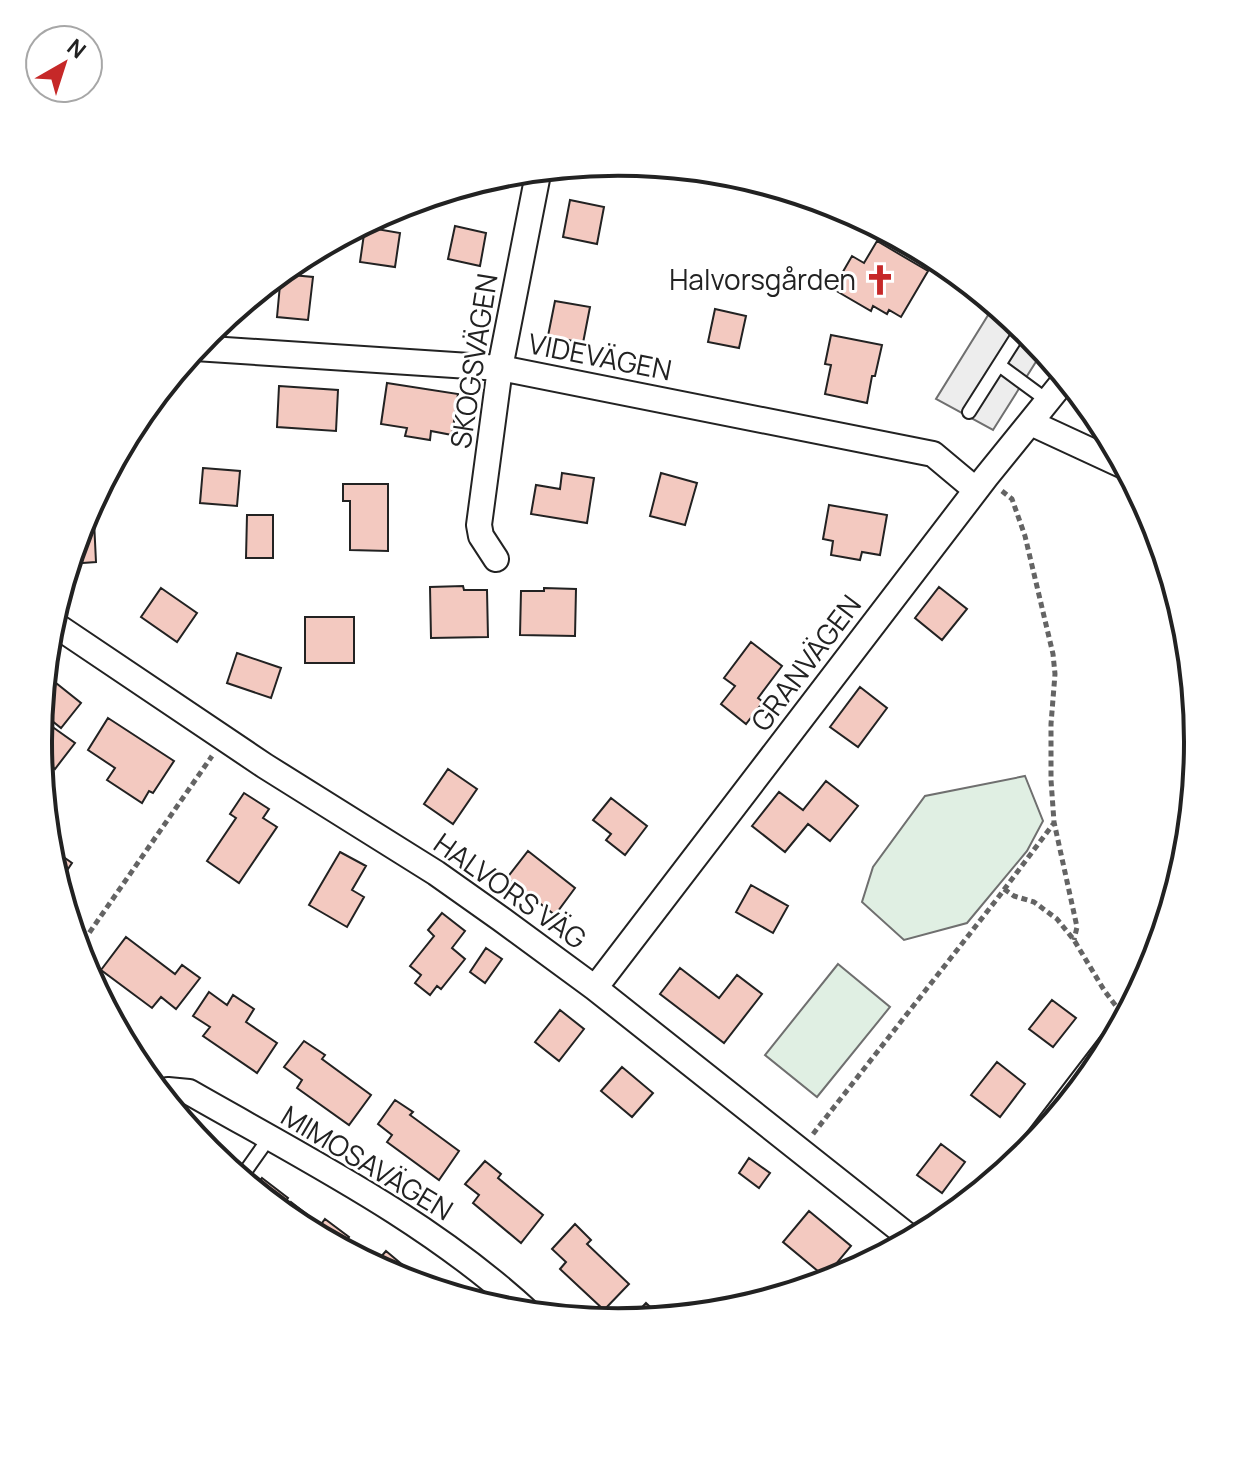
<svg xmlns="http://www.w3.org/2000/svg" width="1237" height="1484" font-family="Manrope,sans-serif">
<rect width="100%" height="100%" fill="#fff"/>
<path fill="#e0efe3" stroke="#6f6f6f" stroke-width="2" d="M 1025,776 L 1043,821 L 1027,851 L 967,923 L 904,940 L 862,902 L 873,867 L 925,796 Z
M 838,964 L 890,1007 L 817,1097 L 765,1055 Z"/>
<path fill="#ededed" stroke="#6f6f6f" stroke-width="2" d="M 995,304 L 1029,332 L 1044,349 L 993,430 L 936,399 Z"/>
<path fill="#f3c9c0" stroke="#222" stroke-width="2" d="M 570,200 L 604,207 L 597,244 L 563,237 Z
M 455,226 L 486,233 L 480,266 L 448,259 Z
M 365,227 L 400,233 L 395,267 L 360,262 Z
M 877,241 L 928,271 L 901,317 L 889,310 L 887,314 L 873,306 L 871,311 L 833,289 L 852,256 L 864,263 Z
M 281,274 L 313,277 L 308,320 L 277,317 Z
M 555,301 L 590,307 L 583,343 L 548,336 Z
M 715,309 L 746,316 L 739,348 L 708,342 Z
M 831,335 L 882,345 L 875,376 L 872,376 L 867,403 L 825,394 L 831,365 L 825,364 Z
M 387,383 L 458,394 L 452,435 L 431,431 L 430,440 L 405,436 L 407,428 L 381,424 Z
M 279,386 L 338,390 L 336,431 L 277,427 Z
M 203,468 L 240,471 L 237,506 L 200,503 Z
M 562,473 L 594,478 L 587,523 L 531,514 L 536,485 L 560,489 Z
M 661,473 L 697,483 L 685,525 L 650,516 Z
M 343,484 L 388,484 L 388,551 L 350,550 L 350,501 L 343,501 Z
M 93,500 L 96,562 L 69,564 L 82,519 Z
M 829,505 L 887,515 L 880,555 L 862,552 L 860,560 L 831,555 L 833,541 L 823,539 Z
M 247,515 L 273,515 L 273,558 L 246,558 Z
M 463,586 L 464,590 L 487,590 L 488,637 L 431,638 L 430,587 Z
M 939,587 L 967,609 L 942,640 L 915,618 Z
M 161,588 L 197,613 L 177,642 L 141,617 Z
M 544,588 L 576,589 L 575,636 L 520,635 L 521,591 L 544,591 Z
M 305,617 L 354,617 L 354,663 L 305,663 Z
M 751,642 L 782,666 L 758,698 L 763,702 L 746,724 L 721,704 L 735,686 L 724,678 Z
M 237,653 L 281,668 L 271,698 L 227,683 Z
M 46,675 L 81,703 L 61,728 L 41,712 L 44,677 Z
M 860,687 L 887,708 L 858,747 L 830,727 Z
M 108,718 L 174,761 L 153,793 L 149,791 L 142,803 L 107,780 L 115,768 L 88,750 Z
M 54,728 L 75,743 L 55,769 L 40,757 L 39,749 Z
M 448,769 L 477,789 L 453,824 L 424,804 Z
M 826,781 L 858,806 L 830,841 L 808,824 L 785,852 L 752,826 L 779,792 L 803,810 Z
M 244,793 L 269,809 L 263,818 L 277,827 L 239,883 L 207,861 L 236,818 L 230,814 Z
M 611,798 L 647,826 L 625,855 L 606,840 L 611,834 L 593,820 Z
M 48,846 L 72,863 L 58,884 L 49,855 Z
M 528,851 L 575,888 L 555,915 L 507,878 Z
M 340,852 L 366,866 L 352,890 L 364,897 L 347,927 L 309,905 Z
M 751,885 L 788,906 L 773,933 L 736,912 Z
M 442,913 L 465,931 L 452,948 L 465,959 L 441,989 L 437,986 L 430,995 L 415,983 L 421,975 L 410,966 L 434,936 L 428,930 Z
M 126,937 L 175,974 L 182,965 L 200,978 L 176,1009 L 161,997 L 152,1008 L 101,970 Z
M 486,948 L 502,959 L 485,983 L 470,972 Z
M 680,968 L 719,998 L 737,975 L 762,994 L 724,1043 L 660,994 Z
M 209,992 L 227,1005 L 233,995 L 254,1009 L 246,1022 L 277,1043 L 257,1073 L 203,1036 L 210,1027 L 193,1016 Z
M 1052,1000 L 1076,1018 L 1053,1047 L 1029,1029 Z
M 560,1010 L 584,1029 L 559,1061 L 535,1042 Z
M 304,1041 L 325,1055 L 322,1059 L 371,1095 L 349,1125 L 297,1088 L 302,1080 L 284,1067 Z
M 997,1062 L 1025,1084 L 1000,1117 L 971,1095 Z
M 622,1067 L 653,1093 L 632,1117 L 601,1091 Z
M 395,1100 L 413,1112 L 410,1115 L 459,1151 L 439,1180 L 387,1142 L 392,1135 L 378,1124 Z
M 941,1144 L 965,1162 L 942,1193 L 917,1175 Z
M 749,1158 L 770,1173 L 759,1188 L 739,1173 Z
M 485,1161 L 501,1174 L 498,1178 L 543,1215 L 521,1243 L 473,1203 L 479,1195 L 465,1184 Z
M 262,1178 L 288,1198 L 279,1211 L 253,1189 Z
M 291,1202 L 318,1223 L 311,1233 L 296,1224 L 283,1214 Z
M 809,1211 L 851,1246 L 825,1277 L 783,1242 Z
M 325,1219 L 349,1237 L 341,1249 L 314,1234 Z
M 575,1224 L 591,1240 L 587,1244 L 629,1284 L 604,1310 L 560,1269 L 566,1262 L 552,1249 Z
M 386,1251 L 411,1272 L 404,1281 L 373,1266 Z
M 646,1303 L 662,1318 L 629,1321 Z"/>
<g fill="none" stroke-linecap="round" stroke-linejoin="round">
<defs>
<path id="lane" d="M 999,365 L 1048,401
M 969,412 L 1023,327
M 240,1179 L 269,1138"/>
<path id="street" d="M 195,348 L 500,368 L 933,454 L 976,490
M 1031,423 L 1126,467
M 496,559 L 481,536 L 479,525 L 500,368 L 539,169
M 51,622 L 265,766 L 436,873 L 501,919 L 595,988 L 913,1240
M 595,988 L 986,477 L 1067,377
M 162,1097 L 168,1090 L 189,1092 C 306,1159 430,1221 530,1314
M 1026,1155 L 1114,1040"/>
</defs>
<use href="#lane" stroke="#222" stroke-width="16"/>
<use href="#street" stroke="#222" stroke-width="28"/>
<path stroke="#646464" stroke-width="5" stroke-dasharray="6 4" stroke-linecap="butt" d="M 1002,491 L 1012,499 L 1025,536 L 1053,654 L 1055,674 L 1051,724 L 1051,780 L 1054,822 L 1077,927 L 1074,940
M 1004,889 L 1014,896 L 1034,902 L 1057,919 L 1074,940 L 1104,990 L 1125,1018
M 78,949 L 212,756
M 813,1134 L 997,899 L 1054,823"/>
<use href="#lane" stroke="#fff" stroke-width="12"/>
<use href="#street" stroke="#fff" stroke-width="24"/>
</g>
<defs>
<symbol id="church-bare" viewBox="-9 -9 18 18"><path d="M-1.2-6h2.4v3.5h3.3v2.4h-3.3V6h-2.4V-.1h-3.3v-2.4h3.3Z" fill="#c62828" stroke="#fff" stroke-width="2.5" paint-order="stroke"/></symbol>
</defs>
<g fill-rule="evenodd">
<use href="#church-bare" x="858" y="258" width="44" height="44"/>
</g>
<g text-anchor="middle" stroke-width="6" stroke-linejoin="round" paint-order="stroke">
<g font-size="28" fill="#222" stroke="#fff" text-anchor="end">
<text x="856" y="290">Halvorsgården</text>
</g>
<g font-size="28" fill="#222" stroke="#fff">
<text transform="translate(600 357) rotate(11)" y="10">VIDEVÄGEN</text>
<text transform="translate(474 361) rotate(-81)" y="10">SKOGSVÄGEN</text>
<text transform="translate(806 663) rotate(-53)" y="10">GRANVÄGEN</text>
<text transform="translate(510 891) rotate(35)" y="10">HALVORS VÄG</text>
<text transform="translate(367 1163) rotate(31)" y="10">MIMOSAVÄGEN</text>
</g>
</g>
<path d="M0 0H1237V1484H0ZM52 742a566 566 0 1 1 1132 0a566 566 0 1 1-1132 0Z" fill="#fff" fill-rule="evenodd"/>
<path fill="none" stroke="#222" stroke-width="4" d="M52 742a566 566 0 1 1 1132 0a566 566 0 1 1-1132 0Z"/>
<g transform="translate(64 64) rotate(39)"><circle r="38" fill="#ffffff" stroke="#a7a7a7" stroke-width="2"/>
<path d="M0-6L14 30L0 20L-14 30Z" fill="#c62828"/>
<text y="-12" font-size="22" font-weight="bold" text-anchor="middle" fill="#222222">N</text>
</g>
</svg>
